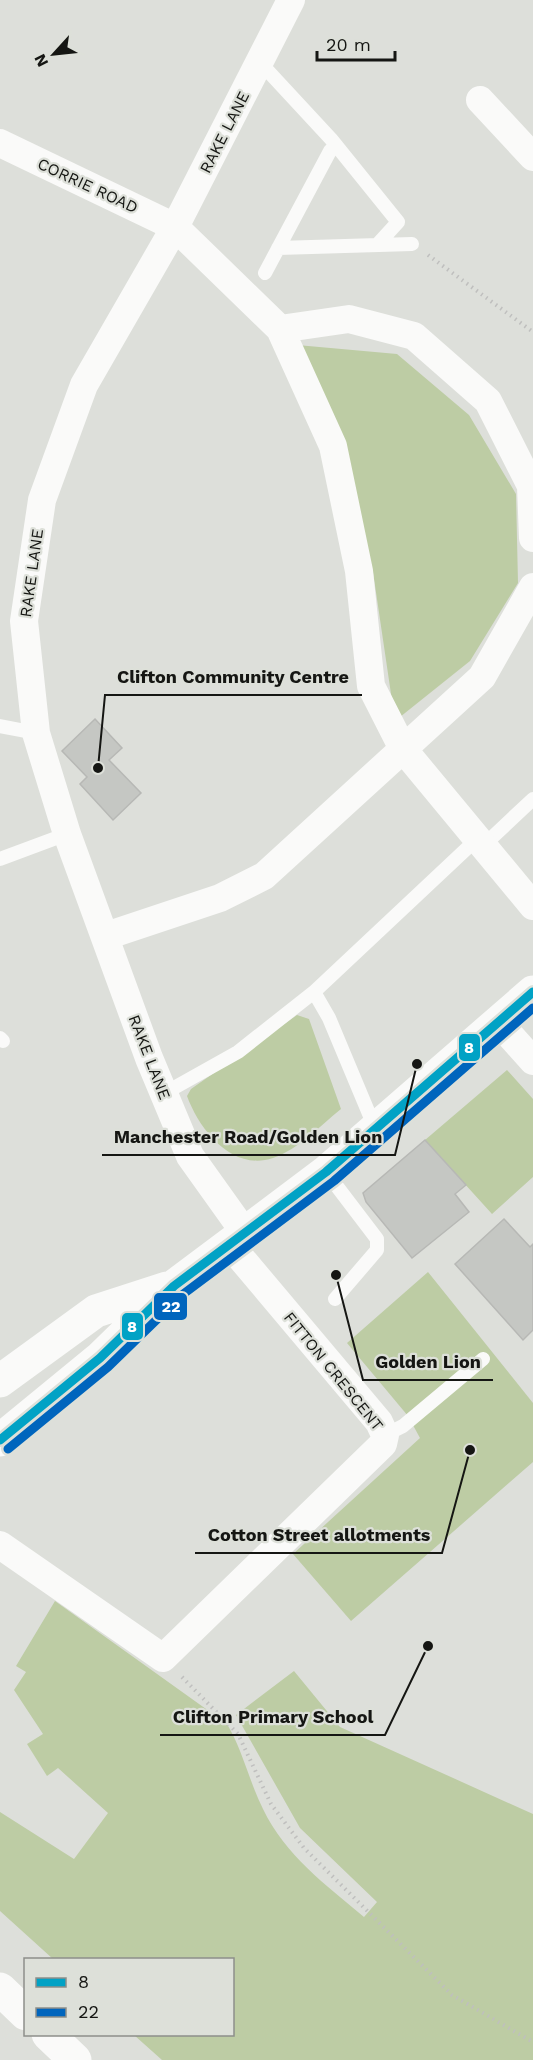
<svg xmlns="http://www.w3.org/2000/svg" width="533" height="2060" font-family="'Work Sans',sans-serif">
<rect width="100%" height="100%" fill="#dddfda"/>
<path fill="#bdcca4" d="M 297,345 L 397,354 L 469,415 L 516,494 L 518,583 L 470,661 L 395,721 L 373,572 L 341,445 Z
M 297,1015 L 309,1019 L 341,1109 C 320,1126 299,1149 273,1158 C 232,1172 199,1129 187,1096 L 191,1089 Z
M 507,1070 L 533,1099 L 533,1177 L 492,1214 L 425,1140 Z
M 428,1272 L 533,1403 L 533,1462 L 351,1621 L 293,1554 L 420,1438 L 408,1416 L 347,1343 Z
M 55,1601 L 227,1724 C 243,1751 249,1781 263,1809 C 285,1855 326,1885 364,1917 L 377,1902 L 300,1828 L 236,1715 L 294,1671 L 340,1727 L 533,1814 L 533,2060 L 162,2060 L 134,2035 L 232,2034 L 232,1960 L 53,1959 L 0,1911 L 0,1812 L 74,1859 L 108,1813 L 58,1768 L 47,1776 L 27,1744 L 43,1734 L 14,1690 L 26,1672 L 16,1666 Z"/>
<path fill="#c5c7c3" stroke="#b7b8b5" stroke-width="1.5" d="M 95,719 L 122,748 L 109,760 L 141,793 L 113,820 L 80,784 L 87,777 L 62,751 Z
M 425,1140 L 466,1185 L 455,1194 L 469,1212 L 412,1258 L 366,1202 L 363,1193 Z
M 504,1219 L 530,1247 L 533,1244 L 533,1330 L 523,1340 L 455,1264 Z"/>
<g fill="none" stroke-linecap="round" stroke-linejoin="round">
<path stroke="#bfbfbe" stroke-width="4" stroke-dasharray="1.5 4.5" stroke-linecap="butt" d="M 428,255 L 533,332
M 182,1677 L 238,1734 L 271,1804 L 304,1848 L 452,1995 L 533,2042"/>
<path stroke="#fafaf9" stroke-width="14" d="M 257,66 L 268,71 L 331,139 L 398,222 L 377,245
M 278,248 L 412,244
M 265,273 L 330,151 L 336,146
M 0,726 L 36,733
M 484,845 L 533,799
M 0,859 L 67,834
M 0,1038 L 3,1041
M 163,1094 L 238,1052 L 314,992
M 375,1128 L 329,1018 L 314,992 L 478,838
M 326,1172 L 377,1239 L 377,1250 L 335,1299
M 385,1435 L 403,1426 L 483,1359"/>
<path stroke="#fafaf9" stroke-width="28" d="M 480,100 L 533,157
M 0,143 L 175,227 L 280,329 L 333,446 L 359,571 L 371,686 L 403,749 L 533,906
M 280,329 L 349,319 L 414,336 L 488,401 L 531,486 L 533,538
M 106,936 L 220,898 L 264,876 L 482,677 L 533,587
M 499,1023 L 533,1061
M 245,1233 L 190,1156 L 149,1058 L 67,834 L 36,733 L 24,621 L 42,500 L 84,385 L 175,227 L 291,0
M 0,1545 L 163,1658 L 383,1444 L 385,1435 L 379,1422 L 230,1245"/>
<path stroke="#fafaf9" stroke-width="33" d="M 0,1381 L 96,1311 L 167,1288
M 0,1440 L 100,1358 L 174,1286 L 326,1172 L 533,992"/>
<path stroke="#fafaf9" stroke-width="33" d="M 0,1989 L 26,2014
M 48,2034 L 75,2060"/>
<defs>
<path id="bus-1" d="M 0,1440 L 100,1358 L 174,1286 L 326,1172 L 533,992"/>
<path id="bus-2" d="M 8,1449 L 108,1367 L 182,1295 L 334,1181 L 533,1008"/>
</defs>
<use href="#bus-1" stroke="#dde0d9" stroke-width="14"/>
<use href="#bus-2" stroke="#dde0d9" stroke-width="14"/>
<use href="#bus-1" stroke="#01a2c5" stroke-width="9"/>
<use href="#bus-2" stroke="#0065bd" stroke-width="9"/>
</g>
<g text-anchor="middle" stroke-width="4.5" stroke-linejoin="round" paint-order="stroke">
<g font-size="16" fill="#151613" stroke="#dde0d9">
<text transform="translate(224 132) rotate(-63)" y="6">RAKE LANE</text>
<text transform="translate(88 185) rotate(25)" y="6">CORRIE ROAD</text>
<text transform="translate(31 573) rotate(-82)" y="6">RAKE LANE</text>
<text transform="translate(150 1057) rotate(69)" y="6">RAKE LANE</text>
<text transform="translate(334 1371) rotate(51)" y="6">FITTON CRESCENT</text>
</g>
</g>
<path fill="none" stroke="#151613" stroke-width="2" d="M98 768L105 695H362M417 1064L395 1155H102M336 1275L363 1380H493M470 1450L442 1553H195M428 1646L385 1735H160"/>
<g fill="#151613" stroke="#dde0d9" stroke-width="2">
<circle cx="98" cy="768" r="6"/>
<circle cx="417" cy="1064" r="6"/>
<circle cx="336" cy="1275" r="6"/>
<circle cx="470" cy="1450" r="6"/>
<circle cx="428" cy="1646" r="6"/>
</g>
<g font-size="18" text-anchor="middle" font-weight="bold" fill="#151613" stroke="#dde0d9" stroke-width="4.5" stroke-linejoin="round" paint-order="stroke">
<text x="233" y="683">Clifton Community Centre</text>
<text x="248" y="1143">Manchester Road/Golden Lion</text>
<text x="428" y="1368">Golden Lion</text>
<text x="319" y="1541">Cotton Street allotments</text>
<text x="273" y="1723">Clifton Primary School</text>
</g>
<g stroke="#dde0d9" stroke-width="2">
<rect x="458" y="1033" width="23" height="29" rx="6" fill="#01a2c5"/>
<rect x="153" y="1292" width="35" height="29" rx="6" fill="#0065bd"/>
<rect x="121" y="1312" width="23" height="29" rx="6" fill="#01a2c5"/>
</g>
<g font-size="16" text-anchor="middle" font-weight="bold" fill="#fff">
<text x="469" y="1053">8</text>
<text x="171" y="1312">22</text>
<text x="132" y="1332">8</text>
</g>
<rect x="24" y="1958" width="210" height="78" fill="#dde0d9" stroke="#8d8f8a" stroke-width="1.5"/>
<rect x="36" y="1978" width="30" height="9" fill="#01a2c5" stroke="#8d8f8a" stroke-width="1.5"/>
<text x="78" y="1988" font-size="18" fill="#151613">8</text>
<rect x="36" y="2008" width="30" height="9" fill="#0065bd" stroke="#8d8f8a" stroke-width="1.5"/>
<text x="78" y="2018" font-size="18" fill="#151613">22</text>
<g transform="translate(54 54) rotate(243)" stroke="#dde0d9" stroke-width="4.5" paint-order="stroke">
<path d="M0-4.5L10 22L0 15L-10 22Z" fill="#151613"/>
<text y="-9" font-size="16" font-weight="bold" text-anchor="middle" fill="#151613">N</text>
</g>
<path d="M317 51v9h78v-9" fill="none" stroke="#151613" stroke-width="3"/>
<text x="326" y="51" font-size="18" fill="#151613" stroke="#dde0d9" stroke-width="4.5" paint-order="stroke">20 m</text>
</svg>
